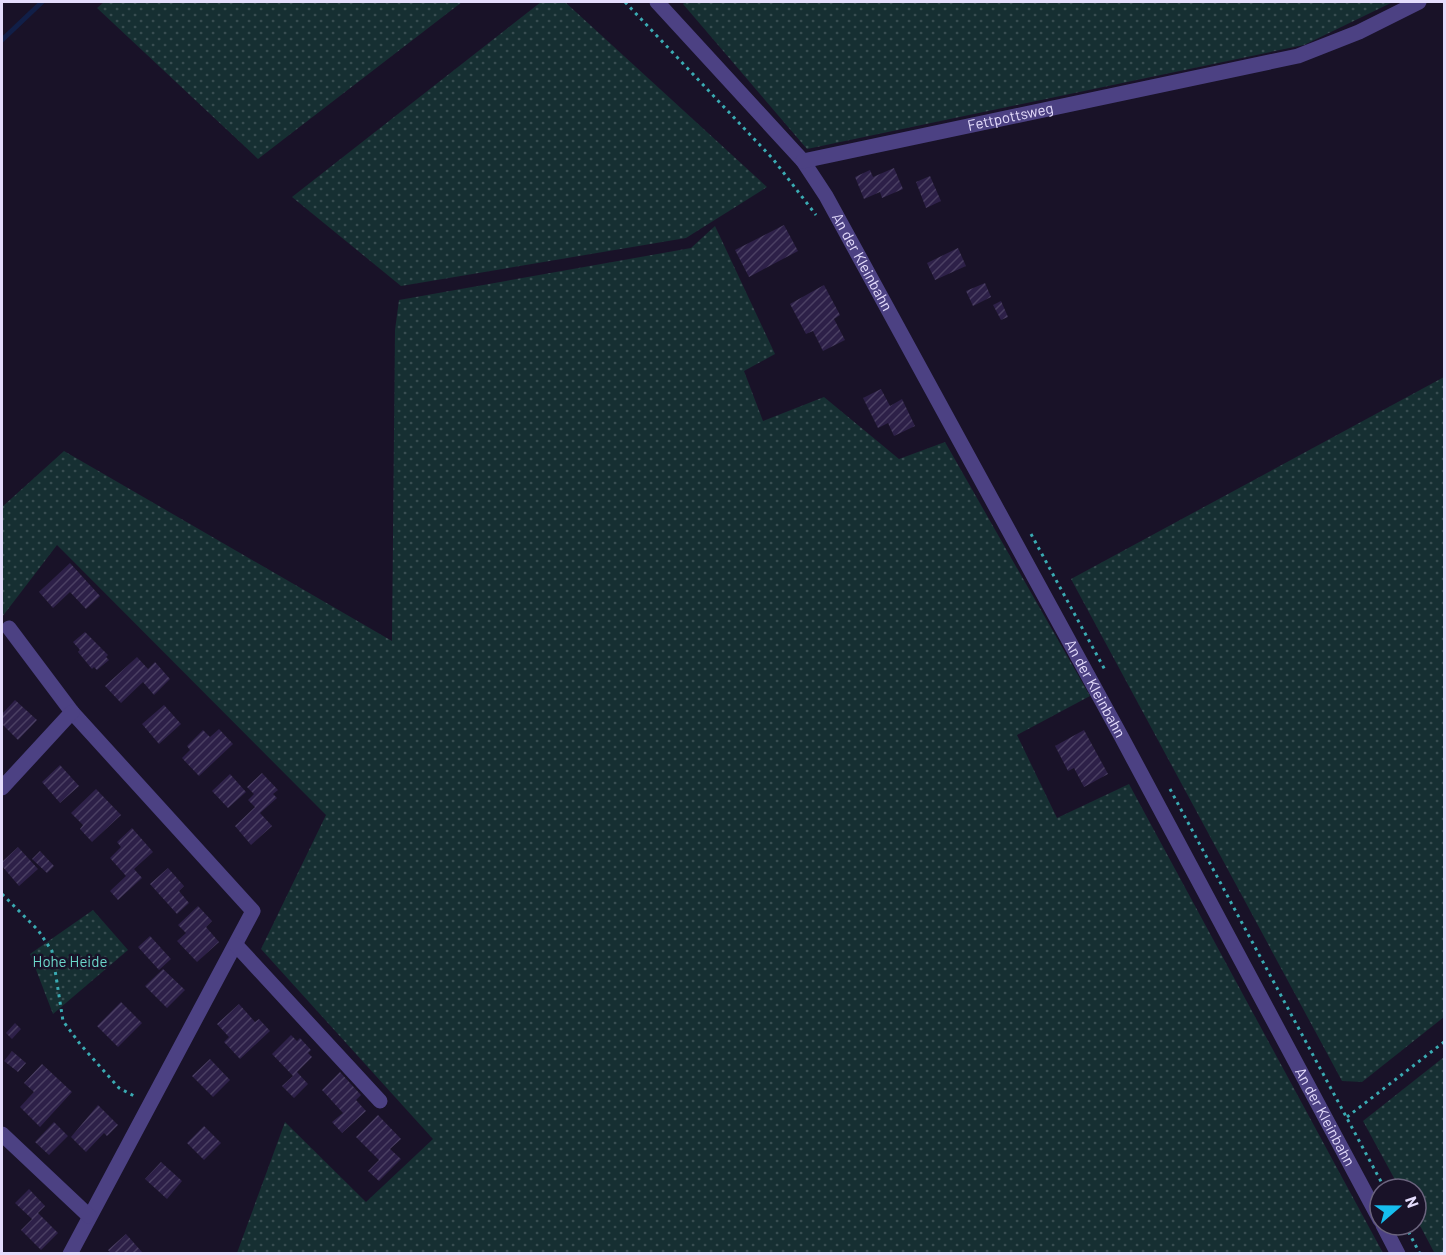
<svg xmlns="http://www.w3.org/2000/svg" width="1446" height="1255" font-family="Barlow,sans-serif">
<defs>
<pattern id="grass-dots" width="8" height="8" patternUnits="userSpaceOnUse" patternTransform="scale(1.5)"><rect width="8" height="8" fill="#162f32"/><path d="M2 2h.1M6 6h.1" fill="none" stroke="#384d51" stroke-width="1.8" stroke-linecap="round"/></pattern>
<pattern id="building-hatch" width="6" height="6" patternUnits="userSpaceOnUse" patternTransform="scale(1.5)"><rect width="6" height="6" fill="#2d2048"/><path d="M-1 1l2-2M0 6l6-6M5 7l2-2" fill="none" stroke="#4b4063"/></pattern>
</defs>
<rect width="100%" height="100%" fill="#191228"/>
<path fill="url(#grass-dots)" d="M 104,2 L 462,2 L 258,159 L 97,8 Z
M 541,2 L 565,2 L 767,187 L 686,238 L 401,286 L 292,197 Z
M 685,2 L 1393,2 L 1304,45 L 807,149 L 683,4 Z
M 715,226 L 775,354 L 744,371 L 763,421 L 824,397 L 899,459 L 945,442 L 1090,696 L 1017,735 L 1057,818 L 1129,784 L 1383,1253 L 237,1253 L 285,1122 L 366,1202 L 433,1139 L 261,949 L 326,815 L 57,545 L 2,617 L 2,507 L 64,451 L 392,641 L 395,330 L 399,300 L 691,248 Z
M 1444,377 L 1444,1017 L 1362,1082 L 1342,1081 L 1071,579 Z
M 93,910 L 128,950 L 53,1014 L 30,954 Z
M 1444,1057 L 1444,1253 L 1435,1254 L 1416,1218 L 1416,1189 L 1400,1189 L 1363,1121 Z"/>
<g fill="none" stroke-linecap="round" stroke-linejoin="round">
<path stroke="#111f48" stroke-width="5" d="M 2,40 L 42,2"/>
</g>
<path fill="url(#building-hatch)" d="M 894,168 L 903,189 L 882,198 L 880,192 L 864,199 L 855,177 L 870,170 L 873,177 Z
M 930,176 L 941,201 L 926,208 L 916,182 Z
M 784,225 L 798,251 L 749,277 L 735,250 Z
M 958,248 L 966,266 L 935,280 L 927,263 Z
M 985,283 L 991,297 L 973,306 L 966,291 Z
M 824,285 L 840,315 L 834,319 L 845,340 L 823,351 L 813,331 L 806,334 L 790,304 Z
M 1001,301 L 1008,317 L 1001,320 L 993,305 Z
M 881,389 L 890,406 L 902,399 L 915,426 L 894,436 L 888,423 L 878,428 L 863,398 Z
M 70,563 L 100,596 L 86,609 L 70,592 L 53,608 L 39,592 Z
M 85,632 L 108,655 L 106,657 L 109,660 L 97,670 L 94,667 L 92,669 L 78,652 L 80,650 L 73,642 Z
M 137,657 L 148,669 L 155,662 L 170,679 L 154,695 L 143,682 L 121,703 L 105,686 Z
M 15,700 L 37,720 L 18,740 L 2,724 L 2,714 Z
M 164,705 L 181,724 L 159,744 L 142,724 Z
M 219,729 L 233,744 L 199,776 L 182,758 L 190,750 L 187,746 L 203,730 L 210,737 Z
M 1084,730 L 1108,774 L 1084,787 L 1074,768 L 1068,771 L 1055,746 Z
M 60,765 L 79,786 L 60,803 L 42,782 Z
M 262,773 L 278,790 L 273,794 L 277,798 L 260,813 L 272,826 L 251,845 L 235,826 L 255,807 L 248,800 L 254,794 L 247,787 Z
M 230,774 L 246,792 L 228,808 L 212,791 Z
M 96,789 L 121,815 L 92,842 L 80,829 L 83,825 L 71,813 Z
M 132,828 L 153,852 L 134,869 L 142,878 L 118,900 L 110,891 L 126,876 L 110,858 L 121,847 L 117,842 Z
M 18,847 L 38,869 L 19,886 L 2,866 L 2,862 Z
M 40,851 L 54,866 L 47,873 L 32,859 Z
M 168,868 L 184,886 L 179,891 L 189,903 L 177,914 L 150,884 Z
M 198,906 L 212,921 L 206,927 L 219,942 L 197,962 L 177,941 L 186,933 L 178,925 Z
M 150,936 L 171,959 L 159,970 L 138,947 Z
M 163,969 L 185,990 L 167,1008 L 145,986 Z
M 121,1002 L 142,1023 L 118,1047 L 97,1026 Z
M 239,1004 L 255,1022 L 259,1019 L 270,1031 L 240,1059 L 224,1042 L 229,1037 L 217,1024 Z
M 15,1023 L 21,1029 L 12,1039 L 6,1033 Z
M 291,1035 L 297,1041 L 300,1038 L 311,1050 L 308,1053 L 312,1057 L 297,1072 L 308,1084 L 294,1098 L 282,1086 L 293,1076 L 272,1054 Z
M 12,1051 L 26,1063 L 18,1072 L 4,1061 Z
M 210,1059 L 230,1080 L 213,1097 L 192,1076 Z
M 42,1064 L 72,1092 L 40,1127 L 20,1107 L 34,1092 L 24,1083 Z
M 340,1072 L 361,1095 L 356,1100 L 366,1111 L 342,1133 L 332,1122 L 343,1113 L 322,1090 Z
M 98,1105 L 118,1125 L 107,1136 L 104,1133 L 86,1152 L 71,1137 Z
M 378,1115 L 401,1139 L 390,1149 L 401,1159 L 379,1181 L 368,1171 L 379,1160 L 356,1137 Z
M 54,1122 L 68,1136 L 49,1155 L 35,1142 Z
M 204,1126 L 221,1143 L 204,1160 L 187,1143 Z
M 161,1162 L 182,1181 L 167,1199 L 145,1179 Z
M 29,1189 L 45,1206 L 38,1213 L 58,1233 L 41,1250 L 21,1230 L 32,1219 L 15,1203 Z
M 126,1234 L 142,1252 L 111,1254 L 108,1250 Z"/>
<g fill="none" stroke-linecap="round" stroke-linejoin="round">
<path stroke="#3aabb3" stroke-width="3" stroke-dasharray="3 4.5" stroke-linecap="butt" d="M 625,2 L 773,159 L 816,215
M 1031,534 L 1105,670
M 1170,789 L 1385,1189
M 2,894 L 38,930 L 52,951 L 63,1021 L 80,1044 L 119,1088 L 136,1097
M 1347,1117 L 1444,1042
M 1405,1225 L 1420,1254"/>
<g stroke="#4c4183" stroke-width="15">
<path id="s1" d="M 657,2 L 803,161 L 826,196 L 1121,736 L 1380,1220"/>
<path id="s2" d="M 803,161 L 1298,56 L 1359,32 L 1419,2"/>
<path d="M 9,628 L 72,712 L 253,911 L 70,1254"/>
<path d="M 2,788 L 72,712"/>
<path d="M 236,945 L 380,1101"/>
<path d="M 2,1134 L 89,1216"/>
<path d="M 1383,1225 L 1398,1254"/>
</g>
</g>
<g text-anchor="middle" stroke-width="5" stroke-linejoin="round" paint-order="stroke">
<g font-size="15" fill="#e4dcfc" stroke="#191228">
<text dy="5" stroke="none"><textPath href="#s2" startOffset="212">Fettpottsweg</textPath></text>
<text dy="5" stroke="none"><textPath href="#s1" startOffset="333">An der Kleinbahn</textPath></text>
<text dy="5" stroke="none"><textPath href="#s1" startOffset="819">An der Kleinbahn</textPath></text>
<text dy="5" stroke="none"><textPath href="#s1" startOffset="1305">An der Kleinbahn</textPath></text>
</g>
<g font-size="15" fill="#6cd8cb" stroke="#191228">
<text x="70" y="967">Hohe Heide</text>
</g>
</g>
<rect width="1446" height="1255" fill="none" stroke="#e4dcfc" stroke-width="6"/>
<g transform="translate(1398 1207) rotate(70)"><circle r="28" fill="#191228" stroke="#6a637d" stroke-width="1.5"/>
<path d="M0-4.5L10 22L0 15L-10 22Z" fill="#16beee"/>
<text y="-9" font-size="16" font-weight="bold" text-anchor="middle" fill="#e4dcfc">N</text>
</g>
</svg>
